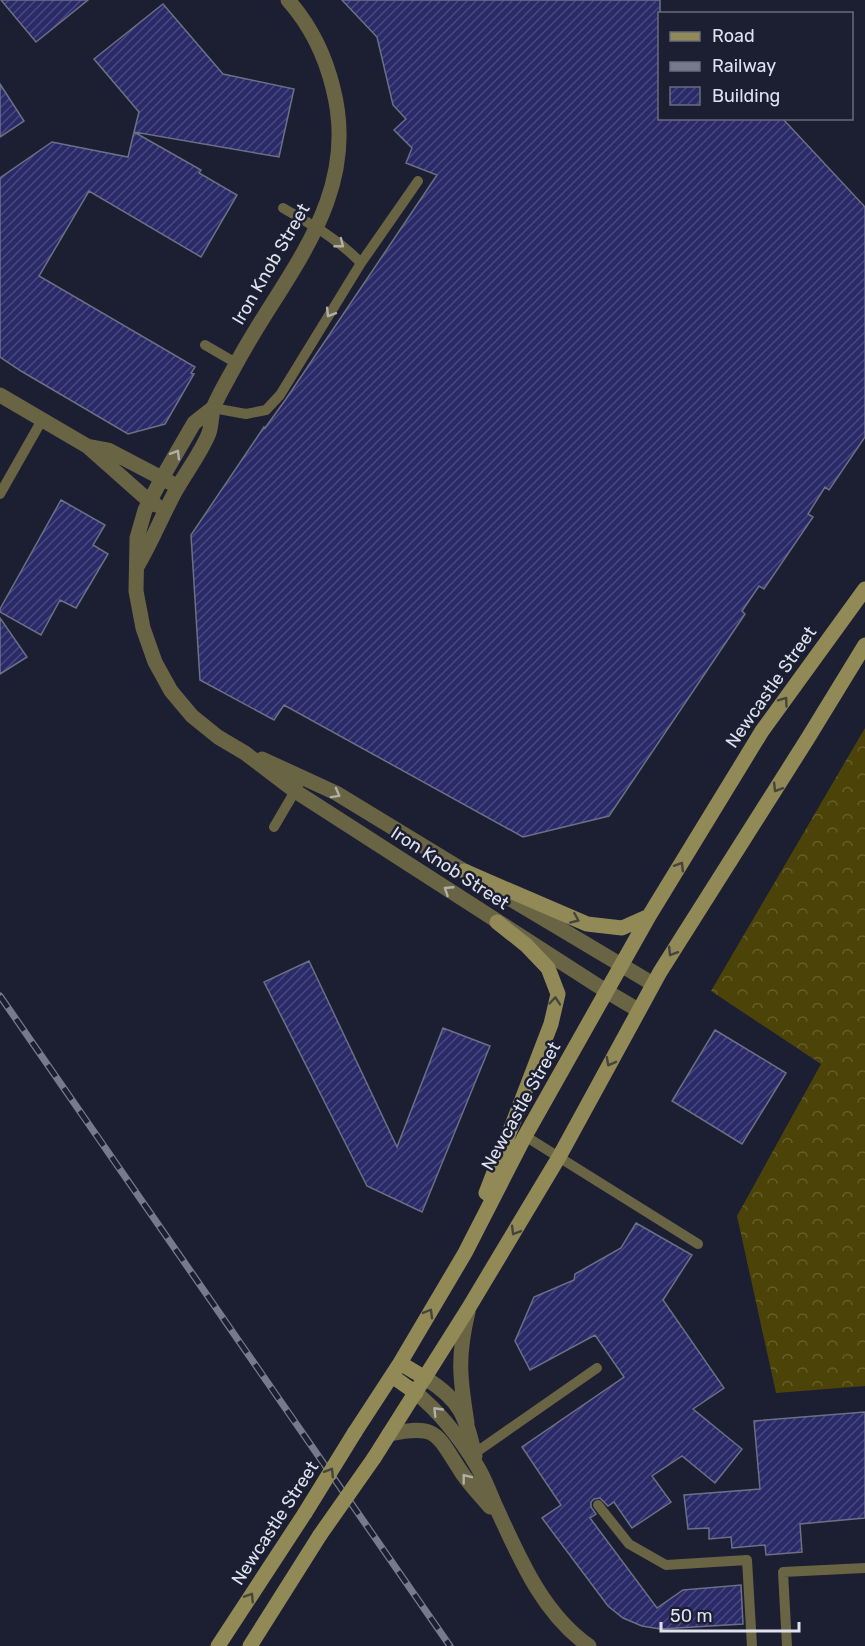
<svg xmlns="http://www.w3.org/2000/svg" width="865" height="1646" font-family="Rubik,sans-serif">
<defs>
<pattern id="forest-crowns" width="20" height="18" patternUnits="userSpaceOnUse" patternTransform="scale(1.5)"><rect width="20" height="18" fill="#4c4308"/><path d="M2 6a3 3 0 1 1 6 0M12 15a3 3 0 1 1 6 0" fill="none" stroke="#655e2c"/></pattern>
<pattern id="building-hatch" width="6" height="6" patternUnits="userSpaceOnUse" patternTransform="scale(1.5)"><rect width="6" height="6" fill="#2a2a68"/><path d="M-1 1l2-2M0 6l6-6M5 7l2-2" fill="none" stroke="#48497e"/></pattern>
</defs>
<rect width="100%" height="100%" fill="#1c1e31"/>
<path fill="url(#forest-crowns)" d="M 865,728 L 865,1386 L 776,1393 L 737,1216 L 821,1064 L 711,991 Z"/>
<path fill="url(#building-hatch)" stroke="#6c7086" stroke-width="1.5" d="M 1,0 L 88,0 L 36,42 Z
M 342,0 L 660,0 L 660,118 L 782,118 L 865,207 L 865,437 L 829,490 L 825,487 L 808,514 L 813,517 L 764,589 L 759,586 L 742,611 L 745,614 L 609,816 L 523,837 L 284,705 L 274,720 L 200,680 L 191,535 L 264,427 L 265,428 L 286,399 L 437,175 L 406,163 L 412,148 L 394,130 L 406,119 L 393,105 L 377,37 Z
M 163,4 L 223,74 L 294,89 L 279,157 L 134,132 L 139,112 L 94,59 Z
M 0,84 L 24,121 L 0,137 Z
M 134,132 L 201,170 L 199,173 L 237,195 L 201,257 L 89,191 L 39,276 L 195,367 L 191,373 L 194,374 L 165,424 L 128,434 L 21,371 L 0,357 L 0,178 L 52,142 L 128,157 Z
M 61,500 L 105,525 L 93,545 L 108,554 L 76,608 L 60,600 L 41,635 L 0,612 L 0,609 Z
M 0,618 L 27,657 L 0,674 Z
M 309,961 L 397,1147 L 443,1028 L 490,1046 L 422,1212 L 367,1186 L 264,982 Z
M 715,1030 L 786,1073 L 742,1144 L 672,1101 Z
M 636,1223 L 692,1255 L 663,1300 L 724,1388 L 693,1409 L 742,1449 L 715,1483 L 682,1456 L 652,1476 L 671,1502 L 632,1528 L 614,1502 L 608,1506 L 600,1498 L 594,1499 L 591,1502 L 591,1507 L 596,1514 L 590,1518 L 657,1608 L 683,1590 L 741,1585 L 743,1624 L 660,1629 L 642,1626 L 623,1618 L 608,1606 L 542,1518 L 561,1505 L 522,1447 L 624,1377 L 595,1335 L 530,1370 L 515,1341 L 534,1297 L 574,1280 L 575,1274 L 621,1248 Z
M 865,1412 L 865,1518 L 800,1524 L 802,1552 L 766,1555 L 765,1545 L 732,1548 L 731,1537 L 709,1539 L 709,1528 L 688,1529 L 684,1495 L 760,1489 L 754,1421 Z"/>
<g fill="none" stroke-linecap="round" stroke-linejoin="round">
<path stroke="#696444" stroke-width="10" d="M 283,208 C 312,225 337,238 361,263
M 205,345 L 236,363
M 213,408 L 246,414 L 266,410 L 280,395 L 361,263 L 418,181
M 0,494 L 42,420
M 274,827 L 298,786
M 525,1136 L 698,1244
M 475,1453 L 597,1368
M 598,1505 L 629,1544 L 666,1565 L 747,1560 L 752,1646
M 787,1646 L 783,1572 L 865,1568"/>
<path stroke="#696444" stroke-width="15" d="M 0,395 L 87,446 L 149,501 L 156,505
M 213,408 L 194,423 L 162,478 L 145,510 L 137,538 L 136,591 L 143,628 L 155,662 L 171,691 L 192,716 L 218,737 L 245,753 L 295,791 L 606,991 L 638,1010
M 87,446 L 108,450 L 171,483
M 138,565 C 152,541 162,516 175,492 C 186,472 201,453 209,433 C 212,424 211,414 214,406 C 220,392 228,379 235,366 C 283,275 362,199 333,88 C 325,55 311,26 288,0
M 262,759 L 336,793 L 474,877
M 497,891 L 653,984
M 425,1378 C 461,1400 466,1417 475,1456
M 416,1393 C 441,1413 460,1438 477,1466 C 485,1479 490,1494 496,1507 C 519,1557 542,1613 589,1646
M 467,1423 C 460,1379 457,1357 468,1312
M 389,1434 C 437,1424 436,1433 460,1470 C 468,1483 480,1495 490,1507"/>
<path stroke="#928a56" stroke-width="15" d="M 464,871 L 587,924 L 622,928 L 649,916
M 486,1193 L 551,1024 L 558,994 L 548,968 L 526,945 L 497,922
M 400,1363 L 425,1378
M 392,1376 L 416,1393
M 355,1432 L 400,1363 L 465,1253 L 525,1136 L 649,916 L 762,731 L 865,589
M 374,1458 L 468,1309 L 559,1157 L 660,972 L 808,738 L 865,645
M 218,1646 L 305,1513
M 250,1646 L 320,1535"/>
<defs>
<path id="rail" d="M 0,996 L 450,1646"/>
</defs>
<use href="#rail" stroke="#777a8a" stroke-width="7"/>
<use href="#rail" stroke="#1c1e31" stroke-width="4.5" stroke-dasharray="14" stroke-linecap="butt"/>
<path stroke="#928a56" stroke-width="15" d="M 305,1513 L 355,1432
M 320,1535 L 374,1458"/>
</g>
<defs><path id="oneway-chevron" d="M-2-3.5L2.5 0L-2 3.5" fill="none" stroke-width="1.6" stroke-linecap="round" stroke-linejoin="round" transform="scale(1.5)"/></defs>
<g stroke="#b0b0aa">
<use href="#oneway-chevron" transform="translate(340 244) rotate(38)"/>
<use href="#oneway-chevron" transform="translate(330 313) rotate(121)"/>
<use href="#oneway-chevron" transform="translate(176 454) rotate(-59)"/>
<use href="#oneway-chevron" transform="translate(336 794) rotate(29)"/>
<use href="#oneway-chevron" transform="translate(448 890) rotate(-147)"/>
<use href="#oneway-chevron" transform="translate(437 1411) rotate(-134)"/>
<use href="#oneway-chevron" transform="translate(466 1478) rotate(-128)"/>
</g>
<g stroke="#45443e">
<use href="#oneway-chevron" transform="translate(784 701) rotate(-54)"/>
<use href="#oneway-chevron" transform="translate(777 788) rotate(122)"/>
<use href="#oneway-chevron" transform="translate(680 866) rotate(-58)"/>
<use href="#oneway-chevron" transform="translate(575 919) rotate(23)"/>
<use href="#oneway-chevron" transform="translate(672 952) rotate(122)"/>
<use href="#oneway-chevron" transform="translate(555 1001) rotate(-85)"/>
<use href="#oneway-chevron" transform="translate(610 1062) rotate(118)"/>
<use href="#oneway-chevron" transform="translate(515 1231) rotate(121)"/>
<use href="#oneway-chevron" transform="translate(429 1313) rotate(-60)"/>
<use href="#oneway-chevron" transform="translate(330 1472) rotate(-58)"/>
<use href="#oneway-chevron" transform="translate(250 1597) rotate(-57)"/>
</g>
<g text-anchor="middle" stroke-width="5" stroke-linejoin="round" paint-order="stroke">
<g font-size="18" fill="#dfe2ee" stroke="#1c1e31">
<text transform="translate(271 264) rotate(-60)" y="6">Iron Knob Street</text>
<text transform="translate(771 687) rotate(-55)" y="6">Newcastle Street</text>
<text transform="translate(450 868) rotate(33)" y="6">Iron Knob Street</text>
<text transform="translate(521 1106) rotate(-61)" y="6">Newcastle Street</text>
<text transform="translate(275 1523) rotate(-57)" y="6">Newcastle Street</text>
</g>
</g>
<rect x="658" y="12" width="195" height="108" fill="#1c1e31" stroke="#6a6c7d" stroke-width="1.5"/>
<rect x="670" y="32" width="30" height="9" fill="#928a56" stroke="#6a6c7d" stroke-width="1.5"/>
<text x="712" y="42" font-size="18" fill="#dfe2ee">Road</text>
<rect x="670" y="62" width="30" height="9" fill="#777a8a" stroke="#6a6c7d" stroke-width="1.5"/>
<text x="712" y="72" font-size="18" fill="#dfe2ee">Railway</text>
<rect x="670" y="87" width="30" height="18" fill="url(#building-hatch)" stroke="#6a6c7d" stroke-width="1.5"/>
<text x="712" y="102" font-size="18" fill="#dfe2ee">Building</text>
<path d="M661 1622v9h138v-9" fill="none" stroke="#dfe2ee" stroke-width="3"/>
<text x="670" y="1622" font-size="18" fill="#dfe2ee" stroke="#1c1e31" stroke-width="4.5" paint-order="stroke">50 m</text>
</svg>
